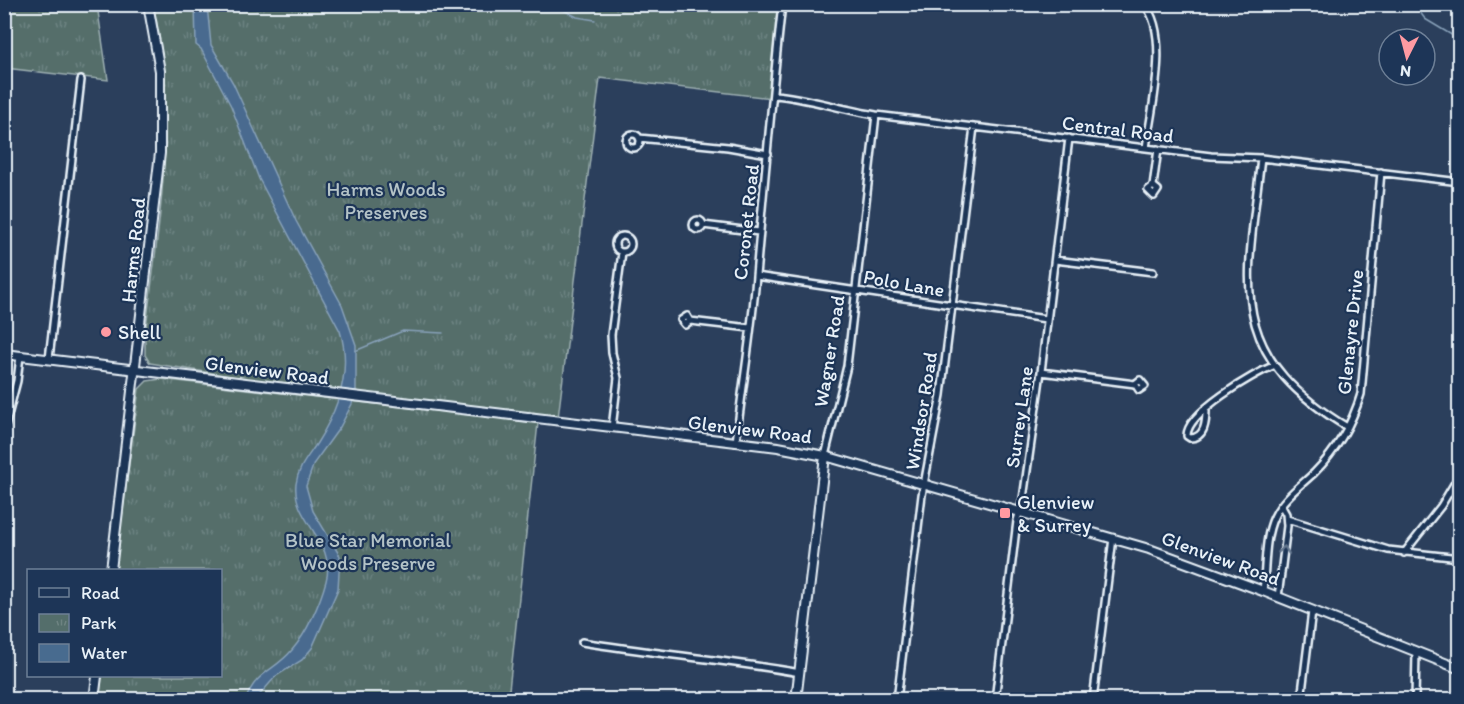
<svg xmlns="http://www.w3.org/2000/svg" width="1464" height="704" font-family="Itim,sans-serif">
<defs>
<pattern id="park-tufts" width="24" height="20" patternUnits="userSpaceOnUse" patternTransform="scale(1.5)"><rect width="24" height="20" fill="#546e6b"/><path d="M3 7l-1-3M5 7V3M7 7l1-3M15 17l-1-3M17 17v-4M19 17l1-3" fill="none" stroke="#6d8381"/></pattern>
</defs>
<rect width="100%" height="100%" fill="#2b3f5c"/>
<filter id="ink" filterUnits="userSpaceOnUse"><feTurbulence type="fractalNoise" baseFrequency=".0167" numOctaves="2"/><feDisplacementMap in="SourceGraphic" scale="12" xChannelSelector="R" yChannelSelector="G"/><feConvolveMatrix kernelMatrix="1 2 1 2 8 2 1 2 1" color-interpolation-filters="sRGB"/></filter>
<g filter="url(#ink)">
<path fill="url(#park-tufts)" stroke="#9eb0b2" stroke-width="1.5" d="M 5,4 L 97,5 L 108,80 L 5,68 Z
M 153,5 L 780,5 L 772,66 L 772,98 L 600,78 L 558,418 L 292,386 L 150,363 L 145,355 L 145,336 C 158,227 179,113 153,5 Z
M 161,379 L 538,423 L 508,699 L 99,700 L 102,676 L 220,676 L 220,570 L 115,570 L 139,389 L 147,381 Z"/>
<path fill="#486b8f" stroke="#88a1b9" stroke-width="1.5" d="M 195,5 L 207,5 L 211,45 L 233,83 L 296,221 L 342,305 L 356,345 L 356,391 L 352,404 L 340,427 L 314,463 L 306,486 L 313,511 L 340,556 L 338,589 L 312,648 L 302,660 L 276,676 L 256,699 L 246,699 C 256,671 275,671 292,650 C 307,633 320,603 326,581 C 337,541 292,521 296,484 C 298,467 308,457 317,443 C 338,410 352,370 340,331 L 259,179 L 231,106 L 201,49 L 196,45 Z"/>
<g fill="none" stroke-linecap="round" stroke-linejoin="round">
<path stroke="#88a1b9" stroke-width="1.5" d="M 552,4 L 577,17 L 595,20
M 1414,4 L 1425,19 L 1460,40
M 355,351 L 403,331 L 443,333"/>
<defs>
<path id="street" d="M 1144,4 C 1171,34 1151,110 1146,148
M 775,95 C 809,98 842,110 876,115 L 1211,156 L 1261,158 L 1460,182
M626 141a7 7 0 1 1 14 0a7 7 0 1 1-14 0Z
M 639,138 L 728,147 L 768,154
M 1261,158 C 1247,284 1223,352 1347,427
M 1153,186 L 1158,190 L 1154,196 L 1148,190 L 1153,186 L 1158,149
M693 225a5 5 0 1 1 10 0a5 5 0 1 1-10 0Z
M 703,225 L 759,232
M615 244a8 8 0 1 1 16 0a8 8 0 1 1-16 0Z
M 1055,260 L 1153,272
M 756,276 L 1046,319
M 690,321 L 685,325 L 681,320 L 687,316 L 690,321 L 750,328
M 49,359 L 81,80
M 1041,372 L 1135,384 L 1139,390 L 1145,386 L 1140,380 L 1135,384
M 1206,410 C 1206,422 1205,438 1190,438 L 1187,436 C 1186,413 1253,374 1273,366
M 612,428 L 618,378 L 612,353 L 611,335 L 622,252
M 4,431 L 17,381 L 20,356
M 736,443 C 742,387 752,332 756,276 C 764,185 772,95 782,4
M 825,456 L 847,366 L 876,115
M 4,483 L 4,533
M 1287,519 L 1388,550 L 1460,558
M 1404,553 L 1441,506 L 1460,474
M 1263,591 C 1266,568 1264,538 1274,517 C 1282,499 1300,486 1314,473 C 1336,451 1352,424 1361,394 L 1381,172
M 1278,597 L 1287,526 L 1286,514 L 1281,505
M 582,642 C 655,654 727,660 800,673
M 897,700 L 922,495 L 941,395 L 974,127
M 995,700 L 1017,521 L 1023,499 L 1041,372 L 1069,138
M 1093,700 L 1113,538
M 1301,700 L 1312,611
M 1415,700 L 1416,652"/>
<path id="secondary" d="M 4,354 L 778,447 L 825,456 L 1149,549 L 1263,591 L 1460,669
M 111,570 L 160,153 L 160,71 L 148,4
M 94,700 L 97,676
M 796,700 L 825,456"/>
</defs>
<use href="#street" stroke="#e8f1f8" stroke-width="10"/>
<use href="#secondary" stroke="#e8f1f8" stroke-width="12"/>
<use href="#street" stroke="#1d3557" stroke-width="5"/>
<use href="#secondary" stroke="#1d3557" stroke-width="8"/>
</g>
<defs><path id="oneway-chevron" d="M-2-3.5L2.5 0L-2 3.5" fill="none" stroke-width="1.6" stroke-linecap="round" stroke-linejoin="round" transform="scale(1.5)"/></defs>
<use stroke="#64778f" href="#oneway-chevron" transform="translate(1284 550) rotate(-83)"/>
</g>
<g fill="#ff9aa2" stroke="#1d3557" stroke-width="2">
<circle cx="106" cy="332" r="6"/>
<rect x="999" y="507" width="12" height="12" rx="3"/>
</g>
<g text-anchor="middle" stroke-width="4.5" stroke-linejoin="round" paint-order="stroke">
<g font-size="20" fill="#e8f1f8" stroke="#1d3557">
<text transform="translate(1118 129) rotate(7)" y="7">Central Road</text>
<text transform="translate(746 222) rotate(-84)" y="7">Coronet Road</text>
<text transform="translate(133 250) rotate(-84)" y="7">Harms Road</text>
<text transform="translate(904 283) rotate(10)" y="7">Polo Lane</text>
<text transform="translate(1350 332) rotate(-84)" y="7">Glenayre Drive</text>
<text transform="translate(829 351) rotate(-81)" y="7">Wagner Road</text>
<text transform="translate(267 370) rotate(7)" y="7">Glenview Road</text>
<text transform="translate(921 411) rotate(-81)" y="7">Windsor Road</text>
<text transform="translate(1019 417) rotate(-82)" y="7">Surrey Lane</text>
<text transform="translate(750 429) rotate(7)" y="7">Glenview Road</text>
<text transform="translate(1221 558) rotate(20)" y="7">Glenview Road</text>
</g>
<g font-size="20" fill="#b4c3c7" stroke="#1d3557">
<text x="386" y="196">Harms Woods<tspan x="386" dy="23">Preserves</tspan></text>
<text x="368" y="547">Blue Star Memorial<tspan x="368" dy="23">Woods Preserve</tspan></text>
</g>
<g font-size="20" fill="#e8f1f8" stroke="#1d3557" text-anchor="start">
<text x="118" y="339">Shell</text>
<text x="1017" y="509">Glenview<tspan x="1017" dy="23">&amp; Surrey</tspan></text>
</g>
</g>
<rect width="1464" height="704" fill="none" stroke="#1d3557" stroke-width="24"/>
<rect x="12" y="12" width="1440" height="680" fill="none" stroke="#e8f1f8" stroke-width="2" filter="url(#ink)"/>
<rect x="27" y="569" width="195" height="108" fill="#1d3557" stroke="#6e8097" stroke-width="1.5"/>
<rect x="39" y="588" width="30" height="9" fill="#1d3557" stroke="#6e8097" stroke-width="1.5"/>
<text x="81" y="599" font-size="18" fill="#e8f1f8">Road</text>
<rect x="39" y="614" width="30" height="18" fill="url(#park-tufts)" stroke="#6e8097" stroke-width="1.5"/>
<text x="81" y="629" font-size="18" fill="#e8f1f8">Park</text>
<rect x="39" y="644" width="30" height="18" fill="#486b8f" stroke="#6e8097" stroke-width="1.5"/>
<text x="81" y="659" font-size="18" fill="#e8f1f8">Water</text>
<g transform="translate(1407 57) rotate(186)"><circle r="28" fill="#1d3557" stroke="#6e8097" stroke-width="1.5"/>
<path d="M0-4.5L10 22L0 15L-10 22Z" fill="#ff9aa2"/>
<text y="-9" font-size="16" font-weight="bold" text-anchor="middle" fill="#e8f1f8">N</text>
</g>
</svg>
